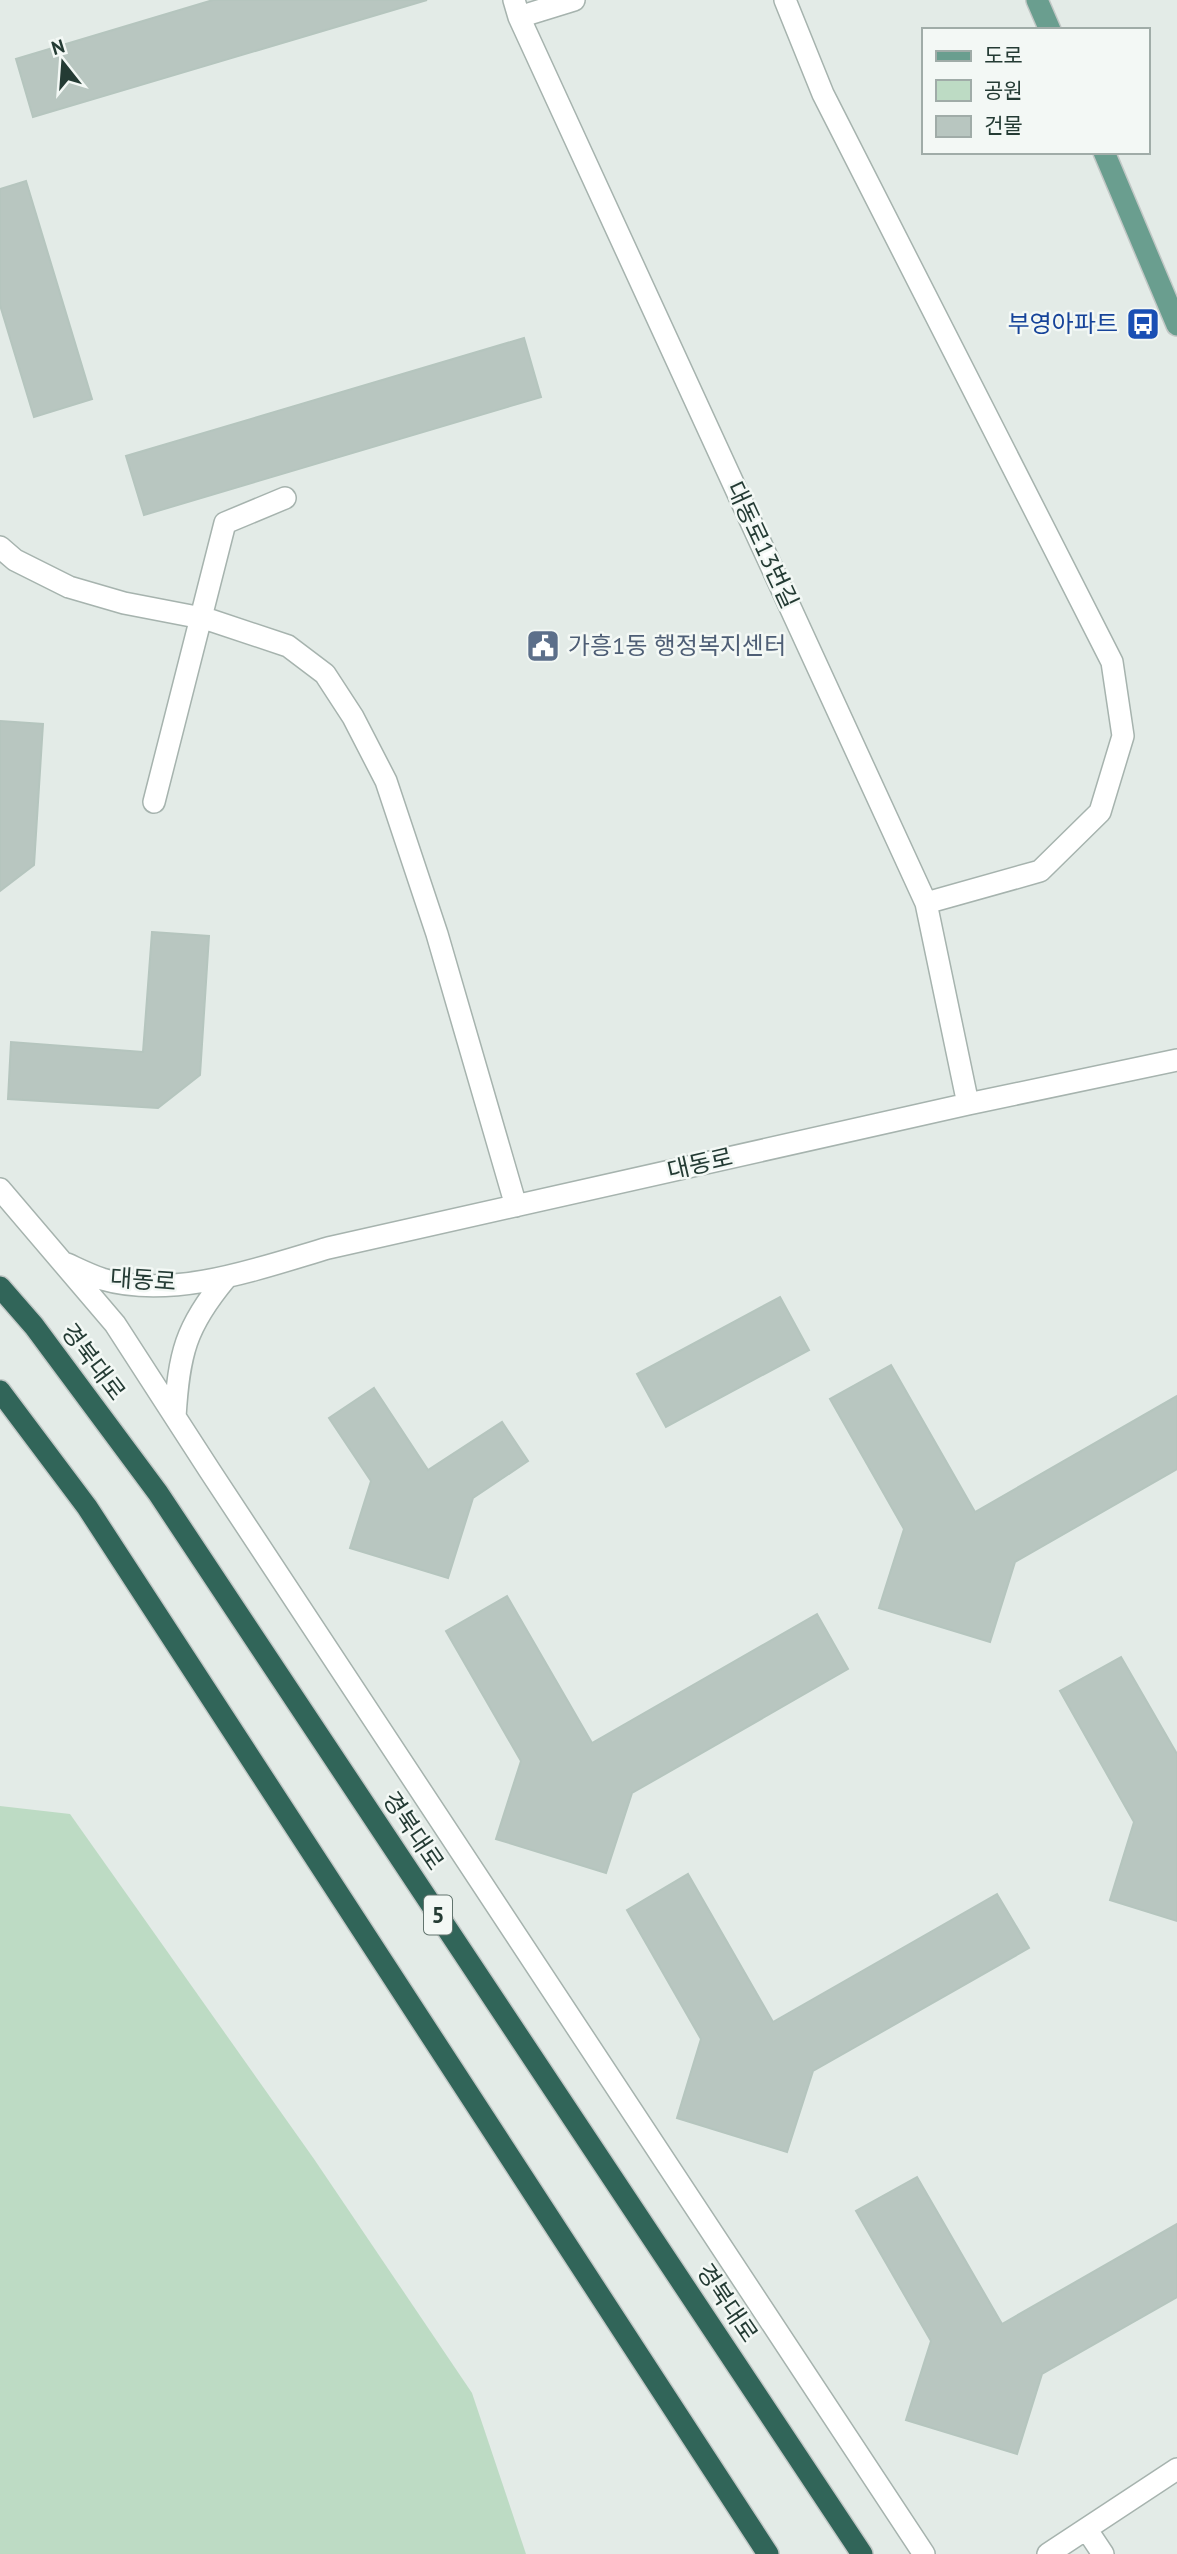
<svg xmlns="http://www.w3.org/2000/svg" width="1177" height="2554" font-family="'PT Sans','Noto Sans KR',sans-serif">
<rect width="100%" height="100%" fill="#e3ebe7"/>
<path fill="#bddbc4" d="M 0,1806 L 70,1814 L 314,2159 L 472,2393 L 526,2554 L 0,2554 Z"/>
<path fill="#b8c6c0" stroke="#b5c5be" stroke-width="2" d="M 213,0 L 427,0 L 33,117 L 16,59 Z
M 26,181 L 92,399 L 34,417 L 0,305 L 0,189 Z
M 524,338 L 541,397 L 144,515 L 126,456 Z
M 0,721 L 43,724 L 34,865 L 0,891 Z
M 152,932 L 209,936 L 200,1075 L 158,1108 L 8,1099 L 11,1042 L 143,1052 Z
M 780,1297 L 809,1350 L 666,1427 L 637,1374 Z
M 891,1365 L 975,1512 L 1177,1396 L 1177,1469 L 1015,1562 L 990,1642 L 879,1608 L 904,1529 L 830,1399 Z
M 374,1388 L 428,1470 L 502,1422 L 528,1461 L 473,1498 L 448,1578 L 350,1548 L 371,1481 L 329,1418 Z
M 507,1596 L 592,1743 L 817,1614 L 848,1669 L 632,1793 L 606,1873 L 496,1839 L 521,1761 L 446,1631 Z
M 1121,1657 L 1177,1754 L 1177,1921 L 1110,1900 L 1134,1822 L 1060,1691 Z
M 688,1874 L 773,2022 L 997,1894 L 1029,1948 L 813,2071 L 787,2152 L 677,2118 L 701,2039 L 627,1910 Z
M 917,2177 L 1002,2324 L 1177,2224 L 1177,2297 L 1042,2374 L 1017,2454 L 906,2420 L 931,2341 L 856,2211 Z"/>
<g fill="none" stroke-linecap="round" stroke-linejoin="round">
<defs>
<path id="minor" d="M 514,0 L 519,17 L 926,903 L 968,1104
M 785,0 L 823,94 L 1112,662 L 1123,736 L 1100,812 L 1040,871 L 926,903
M 519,17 L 574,0
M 0,547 L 15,560 L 69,587 L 124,603 L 207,619 L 288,646 L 325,674 L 353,717 L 386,781 L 437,934 L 516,1206
M 154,802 L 225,523 L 285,498
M 0,1189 L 115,1324 L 210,1471 L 924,2554
M 67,1264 C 78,1269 90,1275 102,1279 C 173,1300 260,1268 328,1248 L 968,1104 L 1177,1060
M 175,1417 C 179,1354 185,1327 226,1278
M 1087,2530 L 1103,2554
M 1048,2554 L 1177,2469"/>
<path id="major" d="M 1037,0 L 1050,30
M 1104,152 L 1177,325"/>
<path id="highway" d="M 0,1287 L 34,1326 L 158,1493 L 862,2554
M 0,1391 L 87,1507 L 768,2554"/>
</defs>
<use href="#minor" stroke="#a6b3ae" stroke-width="24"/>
<use href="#major" stroke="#c2c8c6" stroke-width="24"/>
<use href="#highway" stroke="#c2c8c6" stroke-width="24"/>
<use href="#minor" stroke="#fff" stroke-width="21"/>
<use href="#major" stroke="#6a9e8f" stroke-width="21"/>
<use href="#highway" stroke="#316559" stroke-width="21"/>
</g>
<defs>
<symbol id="bus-square" viewBox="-11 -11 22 22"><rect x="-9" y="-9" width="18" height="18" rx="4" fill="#1a4fb4" stroke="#f3f8f5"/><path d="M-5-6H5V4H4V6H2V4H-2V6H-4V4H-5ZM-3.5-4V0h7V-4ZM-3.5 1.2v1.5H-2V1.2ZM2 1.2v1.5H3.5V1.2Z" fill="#fff"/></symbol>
<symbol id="civic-square" viewBox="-11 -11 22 22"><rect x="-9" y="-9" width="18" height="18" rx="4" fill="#5c6f8a" stroke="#f3f8f5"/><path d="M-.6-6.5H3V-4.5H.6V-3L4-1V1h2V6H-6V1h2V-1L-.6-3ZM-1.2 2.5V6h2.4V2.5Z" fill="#fff"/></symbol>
</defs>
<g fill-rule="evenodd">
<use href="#bus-square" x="1124" y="305" width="38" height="38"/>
<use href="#civic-square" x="524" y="627" width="38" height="38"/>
</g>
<g text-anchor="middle" stroke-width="5" stroke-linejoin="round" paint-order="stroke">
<rect fill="#f3f8f5" stroke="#62746e" stroke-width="2" x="424" y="1895.5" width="28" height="39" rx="5"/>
<g font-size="23" font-weight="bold" fill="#243b34">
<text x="438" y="1923">5</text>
</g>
<g font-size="24" fill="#164399" stroke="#f3f8f5" text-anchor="end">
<text x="1118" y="332">부영아파트</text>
</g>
<g font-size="24" fill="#243b34" stroke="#f3f8f5">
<text transform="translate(762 545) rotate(65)" y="8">대동로13번길</text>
<text transform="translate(700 1164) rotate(-13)" y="8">대동로</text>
<text transform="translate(143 1280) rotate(4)" y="8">대동로</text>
<text transform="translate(93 1362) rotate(53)" y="8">경북대로</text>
<text transform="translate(413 1831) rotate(56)" y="8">경북대로</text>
<text transform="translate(727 2303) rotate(56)" y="8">경북대로</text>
</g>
<g font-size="24" fill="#4e5e75" stroke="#f3f8f5" text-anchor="start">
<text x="568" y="654">가흥1동 행정복지센터</text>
</g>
</g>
<rect x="922" y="28" width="228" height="126" fill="#f3f8f5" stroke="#a0aca8" stroke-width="2"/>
<rect x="936" y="51" width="35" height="10" fill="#6a9e8f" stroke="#a0aca8" stroke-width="2"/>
<text x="984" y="63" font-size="21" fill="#243b34">도로</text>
<rect x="936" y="80" width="35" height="21" fill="#bddbc4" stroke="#a0aca8" stroke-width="2"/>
<text x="984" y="98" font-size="21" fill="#243b34">공원</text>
<rect x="936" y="116" width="35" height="21" fill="#b8c6c0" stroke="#a0aca8" stroke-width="2"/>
<text x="984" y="133" font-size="21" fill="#243b34">건물</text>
<g transform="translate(63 63) rotate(343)" stroke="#f3f8f5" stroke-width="5" paint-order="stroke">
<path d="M0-5L12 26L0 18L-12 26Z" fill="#243b34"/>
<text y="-10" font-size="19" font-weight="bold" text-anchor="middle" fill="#243b34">N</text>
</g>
</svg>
